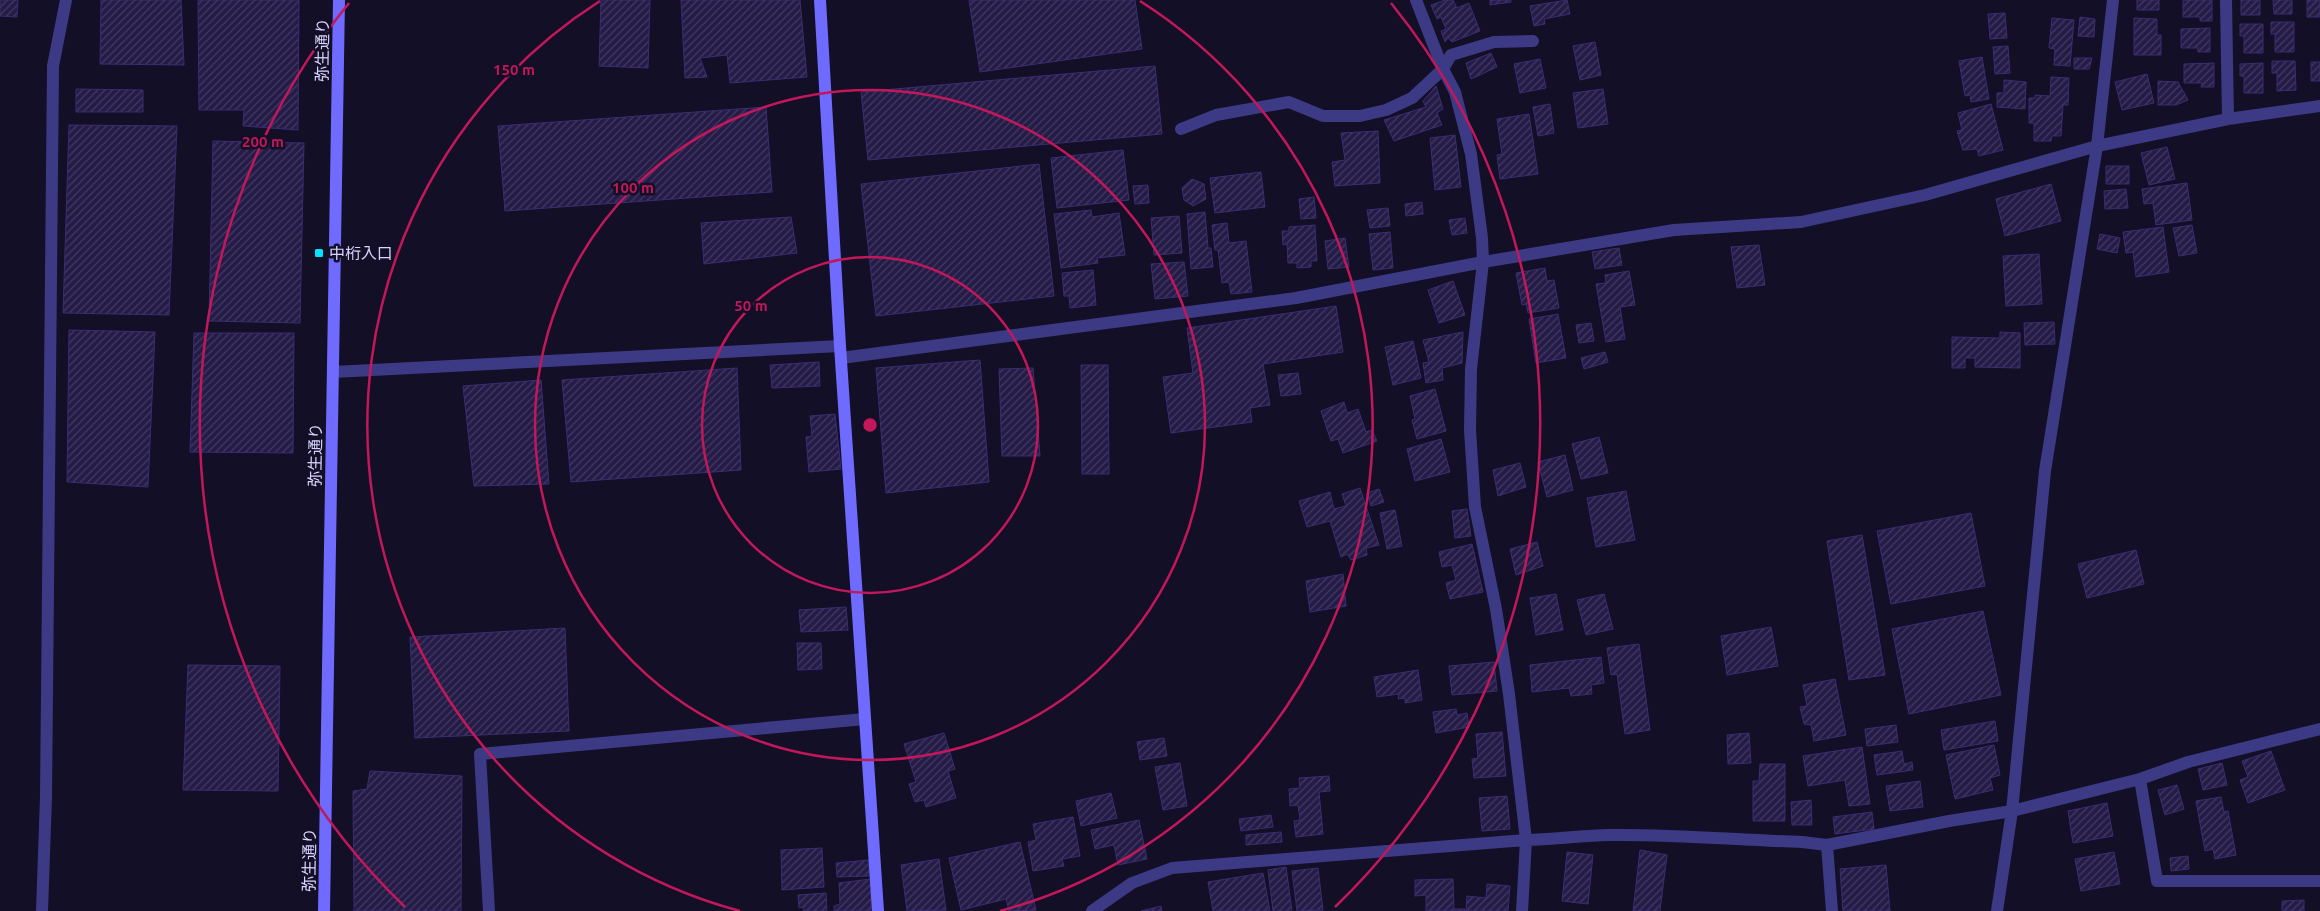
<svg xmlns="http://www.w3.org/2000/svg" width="2320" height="911" font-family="Ubuntu,'Noto Sans JP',sans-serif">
<defs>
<pattern id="building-hatch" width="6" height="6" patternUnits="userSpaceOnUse" patternTransform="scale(1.25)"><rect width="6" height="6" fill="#241b47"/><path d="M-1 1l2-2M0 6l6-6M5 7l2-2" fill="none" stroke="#433b63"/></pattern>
</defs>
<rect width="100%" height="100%" fill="#130f26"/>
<path fill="url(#building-hatch)" stroke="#3b2d73" d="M 0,0 L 18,0 L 17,17 L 0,16 Z
M 101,0 L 181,0 L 184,65 L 100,64 Z
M 198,0 L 299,0 L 298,130 L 243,126 L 244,110 L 199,110 Z
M 601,0 L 650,0 L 648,68 L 599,66 Z
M 681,0 L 800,0 L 807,77 L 730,83 L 727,55 L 700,58 L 707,77 L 685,78 Z
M 969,0 L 1135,0 L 1142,49 L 980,72 Z
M 1445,0 L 1453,0 L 1457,8 L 1469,3 L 1480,31 L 1452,42 L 1448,38 L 1445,42 L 1441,31 L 1446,29 L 1441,17 L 1437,19 L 1431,5 Z
M 1490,0 L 1511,0 L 1511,2 L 1490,5 Z
M 1567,0 L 1570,14 L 1544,19 L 1545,24 L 1534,26 L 1530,6 Z
M 2137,0 L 2159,0 L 2159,10 L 2137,10 Z
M 2183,0 L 2212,0 L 2212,21 L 2200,21 L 2200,17 L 2183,17 Z
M 2241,0 L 2260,0 L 2260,15 L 2241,15 Z
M 2273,0 L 2292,0 L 2292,14 L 2274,14 Z
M 2307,0 L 2320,0 L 2320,17 L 2307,17 Z
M 2005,13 L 2007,38 L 1990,39 L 1988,14 Z
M 2080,17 L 2095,19 L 2094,37 L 2078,36 Z
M 2052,18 L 2074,20 L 2070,66 L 2054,65 L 2055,49 L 2049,48 Z
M 2134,18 L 2157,19 L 2157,35 L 2161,35 L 2161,55 L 2134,55 Z
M 2271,22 L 2294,22 L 2294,52 L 2275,52 L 2275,34 L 2271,34 Z
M 2240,24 L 2263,24 L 2263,53 L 2244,53 L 2244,36 L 2240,36 Z
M 2210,28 L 2210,52 L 2198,52 L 2198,48 L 2181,48 L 2181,29 Z
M 1595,42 L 1601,75 L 1580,80 L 1573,46 Z
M 2008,46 L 2010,73 L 1995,74 L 1993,47 Z
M 1491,53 L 1497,67 L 1471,79 L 1466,63 Z
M 1982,57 L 1989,99 L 1971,102 L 1970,95 L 1965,96 L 1959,61 Z
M 2074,58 L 2092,58 L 2089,69 L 2074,69 Z
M 1540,59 L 1546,88 L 1520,93 L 1514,64 Z
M 2272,61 L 2295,61 L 2296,90 L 2277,91 L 2277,73 L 2272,73 Z
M 2311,62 L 2320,62 L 2320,81 L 2311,81 Z
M 2214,63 L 2214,87 L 2201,87 L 2202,83 L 2184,83 L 2184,64 Z
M 2263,63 L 2263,93 L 2244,93 L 2244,76 L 2240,76 L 2240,64 Z
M 1155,66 L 1162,134 L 868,160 L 861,92 Z
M 2147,74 L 2154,103 L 2122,110 L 2115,82 Z
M 2051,77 L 2069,78 L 2068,105 L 2063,105 L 2061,136 L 2052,136 L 2051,141 L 2034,141 L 2034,123 L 2029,123 L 2029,98 L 2035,98 L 2035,95 L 2050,96 Z
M 2004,80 L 2026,82 L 2025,109 L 1997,107 L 1997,93 L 2004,93 Z
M 2158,81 L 2178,82 L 2188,100 L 2176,105 L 2158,105 Z
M 1436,86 L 1443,109 L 1437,113 L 1442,125 L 1394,141 L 1384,120 L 1426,107 L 1423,101 Z
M 76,89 L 143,90 L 143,112 L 76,112 Z
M 1603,89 L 1608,124 L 1578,128 L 1573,93 Z
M 1550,104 L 1554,133 L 1538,136 L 1533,107 Z
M 1991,104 L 2003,150 L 1979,156 L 1977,149 L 1963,150 L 1957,131 L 1962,130 L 1958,113 Z
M 766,107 L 772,192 L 505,211 L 498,126 Z
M 1529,114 L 1538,174 L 1500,179 L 1497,155 L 1502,154 L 1497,119 Z
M 69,125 L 177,126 L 169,315 L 63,313 Z
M 1378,131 L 1380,183 L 1335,186 L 1332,162 L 1345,160 L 1341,133 Z
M 1455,135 L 1461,187 L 1435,190 L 1430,138 Z
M 213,141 L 304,143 L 300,323 L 209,321 Z
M 2167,147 L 2175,179 L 2149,185 L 2141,153 Z
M 1123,150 L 1129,200 L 1057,208 L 1051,158 Z
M 1039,164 L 1054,296 L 876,316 L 861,184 Z
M 2106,166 L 2129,166 L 2129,184 L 2106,184 Z
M 1261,172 L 1265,207 L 1215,213 L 1210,178 Z
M 1192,179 L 1204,184 L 1206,199 L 1193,206 L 1184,200 L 1182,188 Z
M 2187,183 L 2192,220 L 2156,225 L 2153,203 L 2144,204 L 2142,189 Z
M 2051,184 L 2061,221 L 2005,236 L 1996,199 Z
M 1148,185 L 1149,203 L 1135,204 L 1133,186 Z
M 2126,189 L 2128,208 L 2105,209 L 2104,191 Z
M 1314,197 L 1316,218 L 1301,219 L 1299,199 Z
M 1422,202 L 1423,214 L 1406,216 L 1405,204 Z
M 1388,208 L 1390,226 L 1370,228 L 1367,210 Z
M 1091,210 L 1092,217 L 1119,213 L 1125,255 L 1097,258 L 1098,263 L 1061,268 L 1054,214 Z
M 1205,212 L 1208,248 L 1211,248 L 1213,267 L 1191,269 L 1187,214 Z
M 1179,216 L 1182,253 L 1154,255 L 1151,218 Z
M 791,217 L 797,253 L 704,264 L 701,223 Z
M 1465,218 L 1467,233 L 1452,235 L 1449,220 Z
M 1227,223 L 1229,243 L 1246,241 L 1252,292 L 1231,294 L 1229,282 L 1222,283 L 1218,250 L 1215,250 L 1212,225 Z
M 1315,225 L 1317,261 L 1311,261 L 1311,267 L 1297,268 L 1297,263 L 1288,263 L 1287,244 L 1283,245 L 1282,231 L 1289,231 L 1289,227 Z
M 2192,225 L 2197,253 L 2179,256 L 2173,228 Z
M 2163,227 L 2169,272 L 2136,277 L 2133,252 L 2126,253 L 2123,232 Z
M 1390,232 L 1393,268 L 1373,270 L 1369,234 Z
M 2100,234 L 2120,238 L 2117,253 L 2097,249 Z
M 1345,238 L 1349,267 L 1328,269 L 1325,241 Z
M 1759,245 L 1765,285 L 1737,288 L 1731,247 Z
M 1619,248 L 1622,265 L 1595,269 L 1592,252 Z
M 2039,254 L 2042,304 L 2006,306 L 2003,256 Z
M 1184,262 L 1188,296 L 1155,299 L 1151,264 Z
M 1545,268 L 1547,281 L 1554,280 L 1559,308 L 1528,313 L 1526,304 L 1522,305 L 1516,273 Z
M 1093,270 L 1096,305 L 1070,308 L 1069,296 L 1064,296 L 1062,273 Z
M 1629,271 L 1635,305 L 1620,307 L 1625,339 L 1606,342 L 1596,284 L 1606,283 L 1605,275 Z
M 1453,281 L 1465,315 L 1439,323 L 1428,290 Z
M 1336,306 L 1343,352 L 1263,364 L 1270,405 L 1250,408 L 1252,422 L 1171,433 L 1163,377 L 1193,373 L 1187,328 Z
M 1558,314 L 1566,358 L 1536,363 L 1529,319 Z
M 2054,322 L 2055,344 L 2025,345 L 2024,323 Z
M 1591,323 L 1594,341 L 1579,343 L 1576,325 Z
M 69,330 L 155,332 L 148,487 L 67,482 Z
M 1463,332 L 1462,363 L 1442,368 L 1443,380 L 1426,383 L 1423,363 L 1429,362 L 1423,340 Z
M 2000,332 L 2020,333 L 2020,368 L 1975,367 L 1975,358 L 1965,358 L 1965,368 L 1952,368 L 1952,337 L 2000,338 Z
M 194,333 L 294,333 L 293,453 L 190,452 Z
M 1413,341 L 1421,378 L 1393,385 L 1385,347 Z
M 1605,352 L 1608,362 L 1584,369 L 1581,358 Z
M 980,360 L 989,482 L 886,493 L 876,368 Z
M 819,362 L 820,386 L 772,388 L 770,365 Z
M 1081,365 L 1108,365 L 1109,474 L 1082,474 Z
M 737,368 L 741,470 L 571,482 L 562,380 Z
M 1033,368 L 1040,456 L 1002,456 L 999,369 Z
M 1298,373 L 1301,394 L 1281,396 L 1278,375 Z
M 541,380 L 549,484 L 474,486 L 463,386 Z
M 1435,389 L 1446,431 L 1417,439 L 1412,420 L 1415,419 L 1410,396 Z
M 1344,402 L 1347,413 L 1358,409 L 1366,432 L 1372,430 L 1377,441 L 1343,453 L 1338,439 L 1331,441 L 1321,411 Z
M 835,414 L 841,469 L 809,472 L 806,437 L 812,436 L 810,416 Z
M 1599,437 L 1608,473 L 1581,479 L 1572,444 Z
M 1441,439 L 1450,472 L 1415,481 L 1407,449 Z
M 1565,455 L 1573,490 L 1547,497 L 1538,462 Z
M 1520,463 L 1526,487 L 1498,496 L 1493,470 Z
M 1360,488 L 1379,545 L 1366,548 L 1367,555 L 1351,560 L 1347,554 L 1341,557 L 1330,521 L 1307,527 L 1299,501 L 1330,492 L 1334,509 L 1346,506 L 1342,494 Z
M 1379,489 L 1384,502 L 1371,506 L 1367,493 Z
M 1626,491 L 1635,540 L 1596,547 L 1587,498 Z
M 1467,509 L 1471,536 L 1455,538 L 1452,511 Z
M 1395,510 L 1402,546 L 1387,549 L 1380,513 Z
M 1971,513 L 1985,586 L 1891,604 L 1877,531 Z
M 1862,535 L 1885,675 L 1849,680 L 1827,541 Z
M 1537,542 L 1543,566 L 1516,575 L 1510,549 Z
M 1472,544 L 1483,592 L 1450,599 L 1446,583 L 1456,580 L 1452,565 L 1442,567 L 1439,552 Z
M 2136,550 L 2144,584 L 2087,598 L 2078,564 Z
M 1343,574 L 1346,606 L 1310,612 L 1306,581 Z
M 1556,594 L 1563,630 L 1536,635 L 1530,598 Z
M 1604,594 L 1613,629 L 1586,635 L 1577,600 Z
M 846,607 L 848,630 L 801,632 L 799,610 Z
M 1983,611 L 2001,695 L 1909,714 L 1892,629 Z
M 1771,627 L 1778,666 L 1727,675 L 1721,636 Z
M 565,628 L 569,731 L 415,738 L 410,637 Z
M 797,643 L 821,643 L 822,669 L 798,670 Z
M 1639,644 L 1650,730 L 1625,734 L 1617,674 L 1611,675 L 1607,648 Z
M 1601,657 L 1604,683 L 1591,685 L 1592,694 L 1571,696 L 1569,688 L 1532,692 L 1530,665 Z
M 1494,662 L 1497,691 L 1452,695 L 1449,666 Z
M 188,665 L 280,666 L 278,791 L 183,790 Z
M 1418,670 L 1422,700 L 1405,703 L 1405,698 L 1398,699 L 1399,694 L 1377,697 L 1374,677 Z
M 1835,679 L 1846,735 L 1814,741 L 1811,725 L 1804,724 L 1800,707 L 1807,706 L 1803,685 Z
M 1456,709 L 1457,715 L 1467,713 L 1469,727 L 1436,733 L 1433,712 Z
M 1995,721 L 1998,741 L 1944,750 L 1941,730 Z
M 1896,725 L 1898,742 L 1867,746 L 1865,729 Z
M 1502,732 L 1506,776 L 1474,778 L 1472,759 L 1478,758 L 1476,734 Z
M 944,733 L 955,769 L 948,771 L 956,798 L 926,807 L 924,800 L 915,802 L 909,784 L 916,782 L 904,744 Z
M 1749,733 L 1751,763 L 1728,764 L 1727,735 Z
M 1164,738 L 1167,756 L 1140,760 L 1137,742 Z
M 1994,745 L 2000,775 L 1990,778 L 1993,790 L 1955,799 L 1946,755 Z
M 1862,747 L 1870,804 L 1849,806 L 1845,780 L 1808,786 L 1803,756 Z
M 1902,751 L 1904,764 L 1912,762 L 1913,770 L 1877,775 L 1874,755 Z
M 2271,751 L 2285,790 L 2248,803 L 2240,780 L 2248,777 L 2242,761 Z
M 1180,763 L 1187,806 L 1163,810 L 1155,767 Z
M 2222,763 L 2227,785 L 2203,790 L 2198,769 Z
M 1760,764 L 1785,764 L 1785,821 L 1753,821 L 1753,781 L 1759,781 Z
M 370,771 L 462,776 L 461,911 L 354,911 L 353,791 L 367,789 Z
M 1329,776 L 1330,791 L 1319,792 L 1323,834 L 1296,837 L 1294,821 L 1300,820 L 1298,805 L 1290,806 L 1289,789 L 1300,788 L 1299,778 Z
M 1920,781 L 1923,807 L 1890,811 L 1886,786 Z
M 2177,785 L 2184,809 L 2165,815 L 2158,790 Z
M 1111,793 L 1117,818 L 1081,826 L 1076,801 Z
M 1507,796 L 1510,829 L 1482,831 L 1479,798 Z
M 2221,797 L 2224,812 L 2228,811 L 2236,855 L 2215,859 L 2213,849 L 2205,851 L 2196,801 Z
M 1811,800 L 1812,825 L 1792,825 L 1791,802 Z
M 2107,803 L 2113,836 L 2073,843 L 2068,811 Z
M 1872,812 L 1874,829 L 1835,834 L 1833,817 Z
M 1271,815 L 1273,827 L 1241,831 L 1239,819 Z
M 1073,817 L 1080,856 L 1062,859 L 1064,866 L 1033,871 L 1028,842 L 1036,840 L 1033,824 Z
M 1139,820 L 1147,859 L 1118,865 L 1114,845 L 1095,849 L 1091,830 Z
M 1281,832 L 1282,842 L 1246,845 L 1246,835 Z
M 1020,842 L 1036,910 L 1009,911 L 1006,899 L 961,910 L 949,858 Z
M 822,848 L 824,887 L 782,890 L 781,850 Z
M 1640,850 L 1667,855 L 1660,911 L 1633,911 Z
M 1567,852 L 1593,855 L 1588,904 L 1562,901 Z
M 2114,852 L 2120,884 L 2081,891 L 2075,859 Z
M 2188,856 L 2189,869 L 2171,871 L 2170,858 Z
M 939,859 L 946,910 L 907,911 L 901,865 Z
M 869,860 L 869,876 L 837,877 L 836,863 Z
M 1886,865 L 1890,911 L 1843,911 L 1840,869 Z
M 1286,867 L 1292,911 L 1273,911 L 1268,870 Z
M 1318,868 L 1323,910 L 1297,911 L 1292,871 Z
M 1263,873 L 1270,911 L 1213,911 L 1208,882 Z
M 871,879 L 871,911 L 834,911 L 834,906 L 840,904 L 839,883 Z
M 1453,879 L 1454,909 L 1465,909 L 1465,911 L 1426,911 L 1426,895 L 1415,896 L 1415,880 Z
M 1487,884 L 1510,886 L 1508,911 L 1466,911 L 1467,896 L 1486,898 Z
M 826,893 L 827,911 L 804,911 L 803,907 L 799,908 L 798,895 Z
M 2304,900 L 2304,911 L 2282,911 L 2282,901 Z
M 1161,906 L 1162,911 L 1141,911 Z"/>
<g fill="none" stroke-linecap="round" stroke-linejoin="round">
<path stroke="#3d3a85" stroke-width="12" d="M 53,66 L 66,0
M 1181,129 L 1216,115 L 1289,102 L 1323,116 L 1360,116 L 1386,110 L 1412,98 L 1443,69 L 1451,55 L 1494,42 L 1533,41
M 1827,845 L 1832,911
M 489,911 L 480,754 L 865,719"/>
<path stroke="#3d3a85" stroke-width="12" d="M 2226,0 L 2228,119
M 841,358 L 1296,298 L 1483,262 L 1674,230 L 1801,222 L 1925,195 L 2097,146 L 2228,119 L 2320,106
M 333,372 L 840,346
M 2140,779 L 2157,881 L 2320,881
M 42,911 L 46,797 L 53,66
M 1092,911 L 1132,883 L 1172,868 L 1526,840 L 1509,694 L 1496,609 L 1475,507 L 1470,430 L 1471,369 L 1483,262 L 1482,238 L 1471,154 L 1455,92 L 1443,69 L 1416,0
M 1522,911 L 1526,840 C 1554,840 1581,835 1610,835 C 1674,834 1738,840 1802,842 L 1827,845 L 1949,821 L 2012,811 L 2140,779 L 2188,762 L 2320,729
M 1997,911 L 2012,811 L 2045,471 L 2097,146 L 2113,0"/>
<path stroke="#6f6bff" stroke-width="12" d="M 820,0 L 840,346 L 878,911
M 324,911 L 339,0"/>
</g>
<g fill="none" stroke="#c2185b" stroke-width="2.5">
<circle cx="870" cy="425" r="168"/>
<circle cx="870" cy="425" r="335"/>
<path d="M740 911A503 503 0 0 1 600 1M1140 1A503 503 0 0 1 1000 911"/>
<path d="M405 907A670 670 0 0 1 349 3M1391 3A670 670 0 0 1 1335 907"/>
</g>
<rect fill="#00e5ff" stroke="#130f26" stroke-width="2" x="314" y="248" width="10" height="10" rx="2.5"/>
<g text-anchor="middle" stroke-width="5" stroke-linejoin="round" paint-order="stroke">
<g font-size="16" fill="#d9d4ff" stroke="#130f26">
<text transform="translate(322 50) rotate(-89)" y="6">弥生通り</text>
<text transform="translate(315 455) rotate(-89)" y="6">弥生通り</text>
<text transform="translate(309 860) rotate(-89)" y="6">弥生通り</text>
</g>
<g font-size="16" fill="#d9d4ff" stroke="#130f26" text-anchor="start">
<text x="329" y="259">中桁入口</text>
</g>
</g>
<circle cx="870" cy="425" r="8" fill="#c2185b" stroke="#130f26" stroke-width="2.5"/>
<g font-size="15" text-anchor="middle" font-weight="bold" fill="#c2185b" stroke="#130f26" stroke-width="5" stroke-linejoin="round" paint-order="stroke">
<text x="514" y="75">150 m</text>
<text x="263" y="147">200 m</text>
<text x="633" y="193">100 m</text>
<text x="751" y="311">50 m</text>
</g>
</svg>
